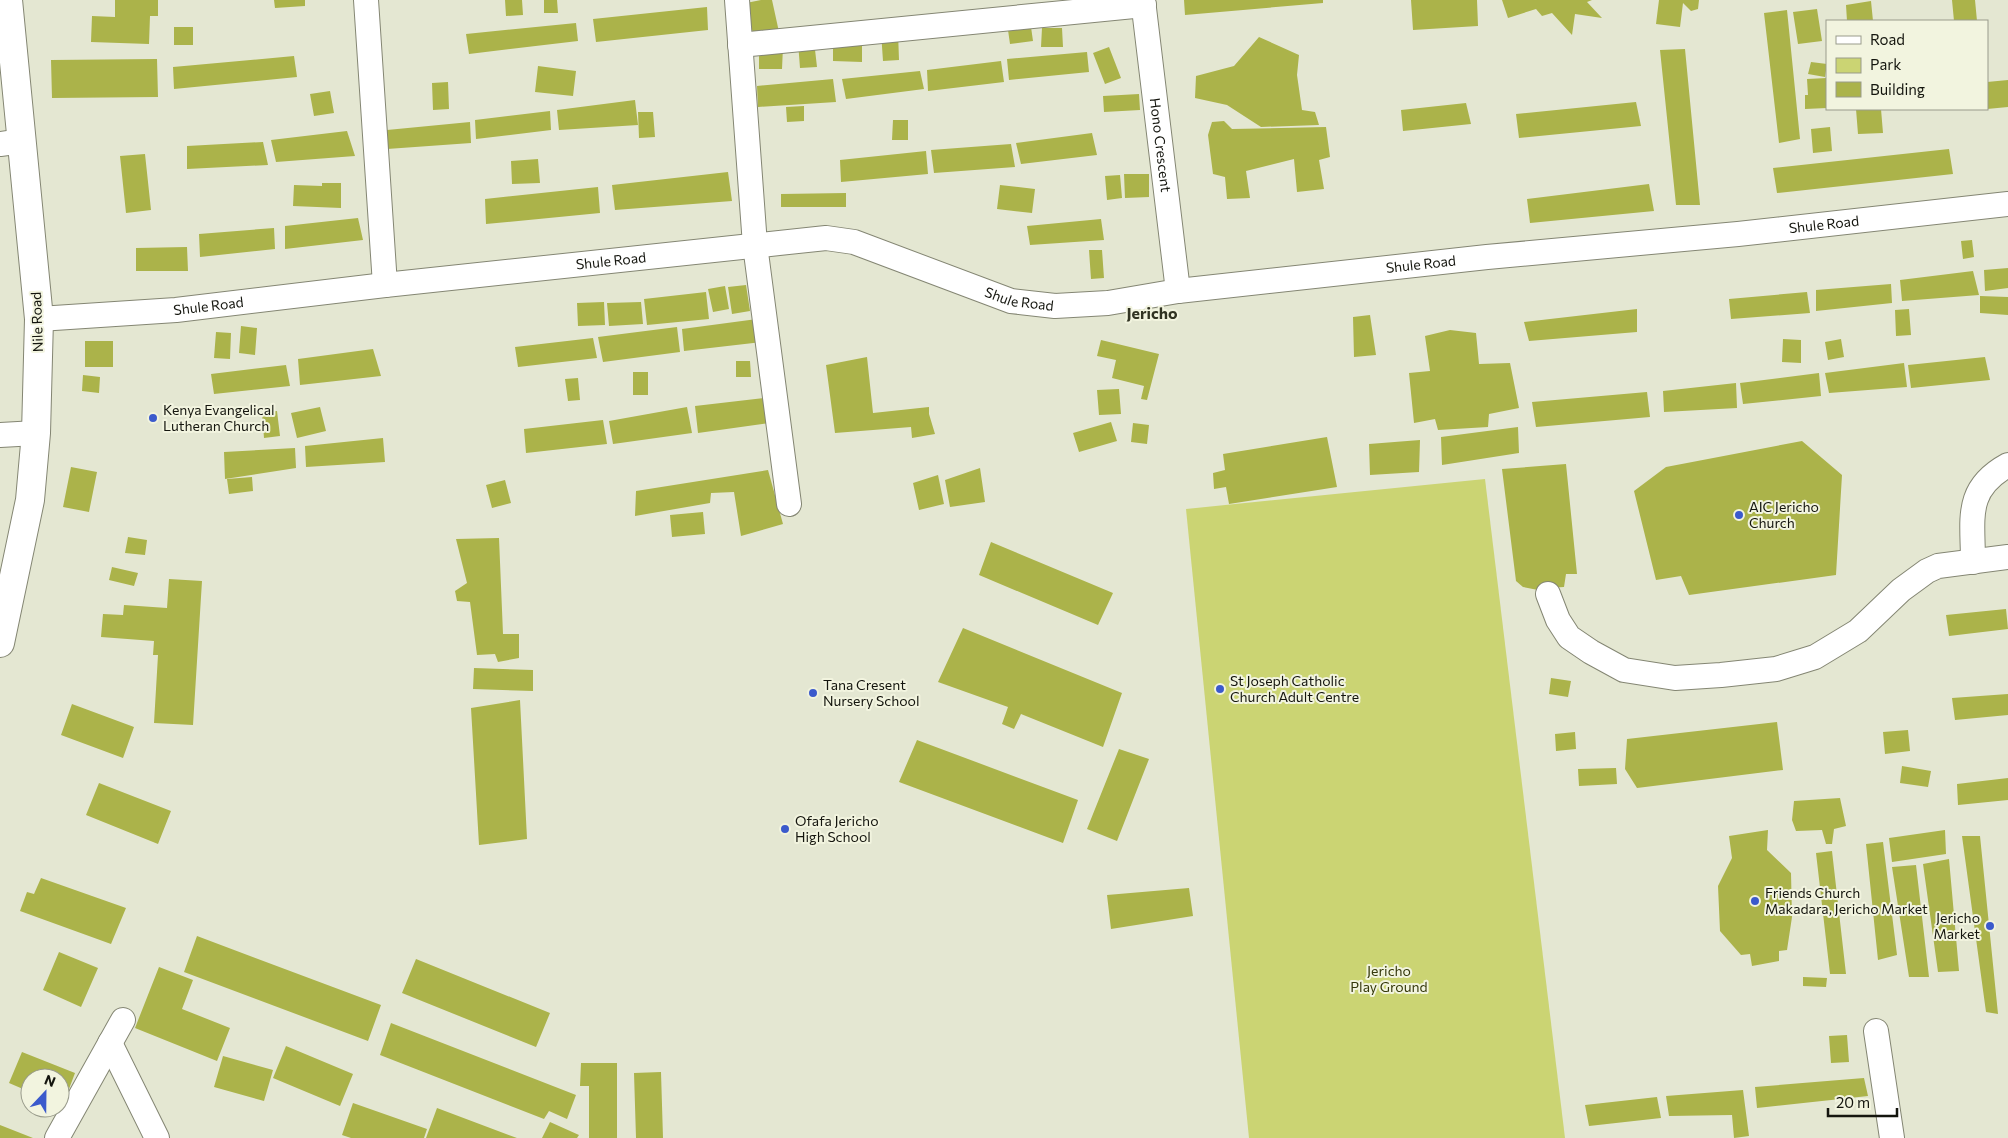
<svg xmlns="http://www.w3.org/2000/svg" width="2008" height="1138" font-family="Commissioner,sans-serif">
<rect width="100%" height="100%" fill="#e4e7d2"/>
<path fill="#cbd473" d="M 1485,479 L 1565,1138 L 1249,1138 L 1186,509 Z"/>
<path fill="#abb34a" d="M 115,0 L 158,0 L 158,16 L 150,16 L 149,44 L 91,42 L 92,16 L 115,17 Z
M 274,0 L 305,0 L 305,6 L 275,8 Z
M 505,0 L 522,0 L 523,15 L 506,16 Z
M 544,0 L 557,0 L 558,13 L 544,13 Z
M 761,0 L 772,0 L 779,32 L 754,38 L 746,3 Z
M 1184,0 L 1323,0 L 1323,3 L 1185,15 Z
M 1411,0 L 1477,0 L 1478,26 L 1413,30 Z
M 1502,0 L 1592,0 L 1587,2 L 1602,18 L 1575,14 L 1572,35 L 1552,13 L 1542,16 L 1536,9 L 1508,18 Z
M 1659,0 L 1699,0 L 1698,9 L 1691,11 L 1683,3 L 1680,27 L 1656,24 Z
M 1952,0 L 1975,0 L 1977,21 L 1954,21 Z
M 1871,1 L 1873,21 L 1847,21 L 1846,5 Z
M 707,7 L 708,30 L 596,42 L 593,19 Z
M 1817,9 L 1822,41 L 1798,44 L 1793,12 Z
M 1787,10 L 1800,139 L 1779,143 L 1764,13 Z
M 1030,20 L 1033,41 L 1010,44 L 1007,23 Z
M 576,23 L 578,41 L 469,54 L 466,34 Z
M 174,27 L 193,27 L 193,45 L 174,45 Z
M 1042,28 L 1062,28 L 1063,47 L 1041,47 Z
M 881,32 L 898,32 L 899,60 L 883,61 Z
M 1259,37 L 1299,55 L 1297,75 L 1302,110 L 1315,112 L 1319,125 L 1261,127 L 1227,105 L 1195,98 L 1196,76 L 1234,66 Z
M 833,38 L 862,38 L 862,62 L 833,61 Z
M 814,41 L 817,67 L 800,68 L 798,42 Z
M 759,47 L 783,47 L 782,69 L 759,69 Z
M 1109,47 L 1121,78 L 1105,84 L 1093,53 Z
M 1685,49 L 1700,205 L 1676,205 L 1660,50 Z
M 1087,52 L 1089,72 L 1009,80 L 1007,59 Z
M 294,56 L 297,77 L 174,89 L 173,67 Z
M 157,59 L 158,97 L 52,98 L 51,60 Z
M 1001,61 L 1004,82 L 928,91 L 927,70 Z
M 1811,62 L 1827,64 L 1825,77 L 1808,74 Z
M 538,66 L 576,71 L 573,96 L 535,92 Z
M 920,71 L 924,89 L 846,99 L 842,79 Z
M 1827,78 L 1827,108 L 1805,109 L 1805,95 L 1808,95 L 1807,79 Z
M 833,79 L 836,102 L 758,107 L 757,86 Z
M 2008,80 L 2008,107 L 1987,109 L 1987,82 Z
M 448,82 L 449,109 L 433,110 L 432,83 Z
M 330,91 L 334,113 L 314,116 L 310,94 Z
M 1139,94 L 1140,110 L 1104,112 L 1103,96 Z
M 635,100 L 638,125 L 559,130 L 557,110 Z
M 1636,102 L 1641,126 L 1519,138 L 1516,114 Z
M 1466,103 L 1471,124 L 1403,131 L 1401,110 Z
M 804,106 L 804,121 L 787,122 L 786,107 Z
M 1856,109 L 1881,109 L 1883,133 L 1858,134 Z
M 550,111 L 551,130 L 476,139 L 475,120 Z
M 638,112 L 653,112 L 655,137 L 639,138 Z
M 893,120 L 908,120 L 908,140 L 892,140 Z
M 1224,121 L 1232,129 L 1326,127 L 1330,157 L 1319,160 L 1324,189 L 1297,192 L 1294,159 L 1246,171 L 1250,198 L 1227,199 L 1225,177 L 1213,174 L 1208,135 L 1212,122 Z
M 470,122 L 471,143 L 387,149 L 387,130 Z
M 1830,127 L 1832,151 L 1813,153 L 1811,129 Z
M 347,131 L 355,156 L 276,162 L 271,140 Z
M 1092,133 L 1097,155 L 1021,164 L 1016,143 Z
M 263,142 L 268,165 L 187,169 L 187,146 Z
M 1011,144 L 1015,167 L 934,173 L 931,150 Z
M 1949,149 L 1953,174 L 1777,193 L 1773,168 Z
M 926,151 L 928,174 L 841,182 L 840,160 Z
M 145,154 L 151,210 L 126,213 L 120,156 Z
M 538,159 L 540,183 L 512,184 L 511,161 Z
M 728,172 L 732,201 L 615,210 L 612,185 Z
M 1124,174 L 1149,174 L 1149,197 L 1125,198 Z
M 1120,175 L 1122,198 L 1107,200 L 1105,176 Z
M 322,183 L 341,183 L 341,208 L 293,206 L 294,185 L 322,186 Z
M 1649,184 L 1654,211 L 1530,223 L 1527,199 Z
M 1000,185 L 1035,189 L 1032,213 L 997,209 Z
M 598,187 L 600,213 L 486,224 L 485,199 Z
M 846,193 L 846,207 L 781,207 L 781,194 Z
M 358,218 L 363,240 L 285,249 L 285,226 Z
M 1101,219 L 1104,240 L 1030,245 L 1027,226 Z
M 274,228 L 275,249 L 200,257 L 199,234 Z
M 1972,240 L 1974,257 L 1963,259 L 1961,241 Z
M 187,247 L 188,271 L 136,271 L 136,248 Z
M 1089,250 L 1102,250 L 1104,278 L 1091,279 Z
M 2008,268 L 2008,288 L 1985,291 L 1984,270 Z
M 1973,271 L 1979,295 L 1902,301 L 1900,280 Z
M 1891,284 L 1892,303 L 1816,311 L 1816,290 Z
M 746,285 L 750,311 L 732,314 L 728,287 Z
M 725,286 L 729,309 L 713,312 L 708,289 Z
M 706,292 L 709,319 L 647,325 L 644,299 Z
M 1807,292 L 1810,313 L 1731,319 L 1729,299 Z
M 1980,296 L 2008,297 L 2008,315 L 1980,313 Z
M 604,302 L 605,325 L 578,326 L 577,303 Z
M 641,302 L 643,324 L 609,326 L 607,303 Z
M 1637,309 L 1637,332 L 1529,341 L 1524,322 Z
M 1909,309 L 1911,335 L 1896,336 L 1895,310 Z
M 1370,315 L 1376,355 L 1354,357 L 1353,317 Z
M 757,319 L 762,342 L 684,351 L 682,329 Z
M 241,326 L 257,328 L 255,355 L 239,353 Z
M 677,327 L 680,352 L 603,362 L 598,337 Z
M 1450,330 L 1476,333 L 1479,364 L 1510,363 L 1519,408 L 1489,414 L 1488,427 L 1438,430 L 1435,419 L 1414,423 L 1409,373 L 1430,371 L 1425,336 Z
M 216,332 L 231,333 L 230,359 L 214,358 Z
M 593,338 L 597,358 L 518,367 L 515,347 Z
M 1783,339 L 1801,340 L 1801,363 L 1782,362 Z
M 1841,339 L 1844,357 L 1828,360 L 1825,342 Z
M 1101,340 L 1159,354 L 1147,400 L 1141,399 L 1144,386 L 1112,378 L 1116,360 L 1097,356 Z
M 85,341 L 113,341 L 113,367 L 85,367 Z
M 373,349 L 381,376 L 300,385 L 298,359 Z
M 867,357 L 873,413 L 929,407 L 929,414 L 935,434 L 912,438 L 911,427 L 835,433 L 826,365 Z
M 1985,357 L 1990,380 L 1911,388 L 1908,365 Z
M 736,361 L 750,361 L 751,377 L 736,377 Z
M 1904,363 L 1907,387 L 1829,393 L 1825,373 Z
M 286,365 L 290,386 L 214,394 L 211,374 Z
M 633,372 L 648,372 L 648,395 L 633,395 Z
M 1819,373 L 1821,396 L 1743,404 L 1740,383 Z
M 83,375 L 100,377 L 99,393 L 82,391 Z
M 578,378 L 580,400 L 568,401 L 565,379 Z
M 1736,383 L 1737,408 L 1664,412 L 1663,391 Z
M 1119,389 L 1121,414 L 1099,415 L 1097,390 Z
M 1647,392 L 1650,417 L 1536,427 L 1532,402 Z
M 764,398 L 770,423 L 698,433 L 695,406 Z
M 320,407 L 326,431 L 297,438 L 291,413 Z
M 687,407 L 692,433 L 613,444 L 609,421 Z
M 277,411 L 280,436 L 264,438 L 262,412 Z
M 603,420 L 607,444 L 526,453 L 524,429 Z
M 1111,422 L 1117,441 L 1079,452 L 1073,433 Z
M 1133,423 L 1149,425 L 1147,444 L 1131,442 Z
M 1518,427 L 1519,453 L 1442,465 L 1441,437 Z
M 1327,437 L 1337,487 L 1229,504 L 1226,487 L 1214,489 L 1213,473 L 1225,470 L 1223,454 Z
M 383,438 L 385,462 L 306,467 L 305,446 Z
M 1420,440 L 1419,472 L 1370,475 L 1369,444 Z
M 1802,441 L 1842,475 L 1836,575 L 1689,595 L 1681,576 L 1656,580 L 1634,491 L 1666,467 Z
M 295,448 L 296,468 L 225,479 L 224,452 Z
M 1566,464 L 1577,574 L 1566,574 L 1564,587 L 1546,588 L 1538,590 L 1523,587 L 1516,581 L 1502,469 Z
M 71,467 L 97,472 L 89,512 L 63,507 Z
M 980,468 L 985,502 L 950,507 L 945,480 Z
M 768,470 L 783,524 L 741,536 L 734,492 L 711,493 L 710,503 L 635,516 L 636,491 Z
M 938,475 L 944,504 L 919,510 L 913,483 Z
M 252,477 L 253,491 L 229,494 L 227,479 Z
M 505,480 L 511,503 L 492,508 L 486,485 Z
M 703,512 L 705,534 L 672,537 L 670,515 Z
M 128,537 L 147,540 L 145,555 L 125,553 Z
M 499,538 L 503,634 L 519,634 L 519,658 L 498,662 L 495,654 L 477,655 L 470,602 L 457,601 L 455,591 L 467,583 L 456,539 Z
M 991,542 L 1113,593 L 1098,625 L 979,575 Z
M 112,567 L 138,573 L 134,586 L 109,580 Z
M 169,579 L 202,581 L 193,725 L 154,723 L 158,655 L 153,655 L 154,641 L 101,637 L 103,614 L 123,615 L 124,605 L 167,608 Z
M 2006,609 L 2008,629 L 1949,636 L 1946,615 Z
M 963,628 L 1122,693 L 1103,747 L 1021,714 L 1014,729 L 1002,724 L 1008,707 L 938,682 Z
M 474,668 L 533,670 L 533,691 L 473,689 Z
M 1551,678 L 1571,681 L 1568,697 L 1549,694 Z
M 2008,694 L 2008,715 L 1955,720 L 1952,698 Z
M 520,700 L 527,839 L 479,845 L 471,708 Z
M 72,704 L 134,727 L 123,758 L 61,735 Z
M 1777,722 L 1783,770 L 1637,788 L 1625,769 L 1627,739 Z
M 1908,730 L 1910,751 L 1885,754 L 1883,732 Z
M 1575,732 L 1576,749 L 1556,751 L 1555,734 Z
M 917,740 L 1078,800 L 1063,843 L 899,782 Z
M 1119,749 L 1149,759 L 1117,841 L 1087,829 Z
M 1902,766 L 1931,771 L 1928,787 L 1900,783 Z
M 1616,768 L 1617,784 L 1579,786 L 1578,769 Z
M 2008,778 L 2008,800 L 1958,805 L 1957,784 Z
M 99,783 L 171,811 L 158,844 L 86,815 Z
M 1840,798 L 1846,826 L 1834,829 L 1832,844 L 1826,844 L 1822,830 L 1796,831 L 1792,820 L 1794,801 Z
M 1768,830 L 1767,850 L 1791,873 L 1792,917 L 1787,950 L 1779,951 L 1779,961 L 1752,966 L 1750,954 L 1741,955 L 1720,931 L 1718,886 L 1732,858 L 1729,836 Z
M 1945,830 L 1946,854 L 1892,862 L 1889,838 Z
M 1962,836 L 1980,836 L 1998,1014 L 1986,1012 Z
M 1883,842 L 1897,955 L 1878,960 L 1866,844 Z
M 1832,851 L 1846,974 L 1830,974 L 1816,853 Z
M 1949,859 L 1959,971 L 1938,972 L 1923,864 Z
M 1916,865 L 1929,977 L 1909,977 L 1892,867 Z
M 41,878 L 126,908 L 111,944 L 20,911 L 27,892 L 34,894 Z
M 1189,888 L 1193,916 L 1111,929 L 1107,895 Z
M 197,936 L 381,1005 L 368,1041 L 184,972 Z
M 59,952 L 98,968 L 81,1007 L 43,990 Z
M 416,959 L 550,1013 L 536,1047 L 402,993 Z
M 159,967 L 193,980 L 182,1009 L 230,1028 L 217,1061 L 135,1028 Z
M 1803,977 L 1827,978 L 1826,987 L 1803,986 Z
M 391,1023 L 576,1095 L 567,1119 L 549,1111 L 544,1119 L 380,1055 Z
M 1847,1035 L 1849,1062 L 1831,1063 L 1829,1036 Z
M 286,1046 L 353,1074 L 340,1106 L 273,1078 Z
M 22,1052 L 75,1073 L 63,1105 L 60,1104 L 60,1078 L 30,1078 L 30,1092 L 9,1083 Z
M 223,1056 L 273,1070 L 264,1101 L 214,1087 Z
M 581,1063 L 617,1063 L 617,1138 L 589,1138 L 589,1086 L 580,1086 Z
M 661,1072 L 663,1138 L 636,1138 L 634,1073 Z
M 1864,1078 L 1868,1096 L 1757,1108 L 1755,1087 Z
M 1743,1090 L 1749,1136 L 1734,1138 L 1732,1115 L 1669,1116 L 1666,1096 Z
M 1657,1097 L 1661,1118 L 1589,1126 L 1585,1105 Z
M 353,1103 L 427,1129 L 424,1138 L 351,1138 L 342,1135 Z
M 437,1108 L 517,1138 L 426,1138 Z
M 550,1122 L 579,1135 L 577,1138 L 542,1138 Z
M 0,1125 L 33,1138 L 0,1138 Z"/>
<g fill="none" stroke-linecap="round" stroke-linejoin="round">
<defs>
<g id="street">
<path d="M 366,0 L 385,285"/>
<path d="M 737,0 L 755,245 L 789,504"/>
<path id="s1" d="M 1143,0 L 1178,291"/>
<path d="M 740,45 L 1144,5"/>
<path d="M 0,144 L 22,141"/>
<path id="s2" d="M 39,319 L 176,310 L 385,285 L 826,238 L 854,242 L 1011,301 L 1055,306 L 1108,303 L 1178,291 L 1487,257 L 1738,234 L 2008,204"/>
<path d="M 0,435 L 36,433"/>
<path d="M 1973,562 C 1973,519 1964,489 2008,465"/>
<path d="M 1548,594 L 1558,620 L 1569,637 L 1591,652 L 1624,670 L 1675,678 L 1721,675 L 1776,669 L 1815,657 L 1858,631 L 1901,590 L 1927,571 L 1938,566 L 2008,557"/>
<path d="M 1876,1031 L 1892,1138"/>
<path d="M 110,1043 L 157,1138"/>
<path d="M 57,1138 L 123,1020"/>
</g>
<path id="secondary" d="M 0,643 L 30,500 L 36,433 L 39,319 L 8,0"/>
</defs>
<use href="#street" stroke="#848673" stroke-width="26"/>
<use href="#secondary" stroke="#848673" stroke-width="30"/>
<use href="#street" stroke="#fff" stroke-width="24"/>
<use href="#secondary" stroke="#fff" stroke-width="28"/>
</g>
<g fill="#3b5acc" stroke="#f2f4df" stroke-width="2">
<circle cx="153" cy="418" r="5"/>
<circle cx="1739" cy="515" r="5"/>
<circle cx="1220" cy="689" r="5"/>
<circle cx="813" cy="693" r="5"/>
<circle cx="785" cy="829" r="5"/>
<circle cx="1755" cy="901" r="5"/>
<circle cx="1990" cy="926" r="5"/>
</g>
<g text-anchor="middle" stroke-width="4" stroke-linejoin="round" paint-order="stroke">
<g font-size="14" fill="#14150e" stroke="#f2f4df">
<text dy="5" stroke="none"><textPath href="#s1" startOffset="146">Hono Crescent</textPath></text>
<text dy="5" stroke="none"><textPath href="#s2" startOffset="1805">Shule Road</textPath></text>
<text dy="5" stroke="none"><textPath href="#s2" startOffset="575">Shule Road</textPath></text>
<text dy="5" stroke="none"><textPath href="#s2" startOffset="1400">Shule Road</textPath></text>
<text dy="5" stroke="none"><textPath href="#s2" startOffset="995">Shule Road</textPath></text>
<text dy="5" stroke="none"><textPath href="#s2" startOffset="170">Shule Road</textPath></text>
<text transform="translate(37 322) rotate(-92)" y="5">Nile Road</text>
</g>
<g font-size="14" fill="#14150e" stroke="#f2f4df" text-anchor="start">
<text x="163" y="415">Kenya Evangelical<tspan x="163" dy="16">Lutheran Church</tspan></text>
<text x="1749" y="512">AIC Jericho<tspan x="1749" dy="16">Church</tspan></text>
<text x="1230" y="686">St Joseph Catholic<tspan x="1230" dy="16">Church Adult Centre</tspan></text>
<text x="823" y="690">Tana Cresent<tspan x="823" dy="16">Nursery School</tspan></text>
<text x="795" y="826">Ofafa Jericho<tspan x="795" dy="16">High School</tspan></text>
<text x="1765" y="898">Friends Church<tspan x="1765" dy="16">Makadara, Jericho Market</tspan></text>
<text x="1980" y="923" text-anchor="end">Jericho<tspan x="1980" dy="16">Market</tspan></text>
</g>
<g font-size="14" fill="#35380b" stroke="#f2f4df">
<text x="1389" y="976">Jericho<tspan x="1389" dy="16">Play Ground</tspan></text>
</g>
<g font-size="16" font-weight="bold" fill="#313322" stroke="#f2f4df">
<text x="1152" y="319">Jericho</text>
</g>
</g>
<rect x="1826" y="20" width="162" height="90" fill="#f2f4df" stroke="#999b8b"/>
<rect x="1836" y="36" width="25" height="8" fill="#ffffff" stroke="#999b8b"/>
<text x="1870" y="45" font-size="15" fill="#14150e">Road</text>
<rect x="1836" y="58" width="25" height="15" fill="#cbd473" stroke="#999b8b"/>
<text x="1870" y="70" font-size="15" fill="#14150e">Park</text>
<rect x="1836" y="82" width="25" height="15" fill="#abb34a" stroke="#999b8b"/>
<text x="1870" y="95" font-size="15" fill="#14150e">Building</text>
<g transform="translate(45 1093) rotate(22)"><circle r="24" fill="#f2f4df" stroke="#999b8b"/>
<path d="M0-4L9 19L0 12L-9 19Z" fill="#3b5acc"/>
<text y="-8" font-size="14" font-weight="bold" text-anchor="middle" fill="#14150e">N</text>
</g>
<path d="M1828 1108v8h69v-8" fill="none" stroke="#14150e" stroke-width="2.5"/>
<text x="1836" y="1108" font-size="15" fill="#14150e" stroke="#f2f4df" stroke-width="4" paint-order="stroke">20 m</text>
</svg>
